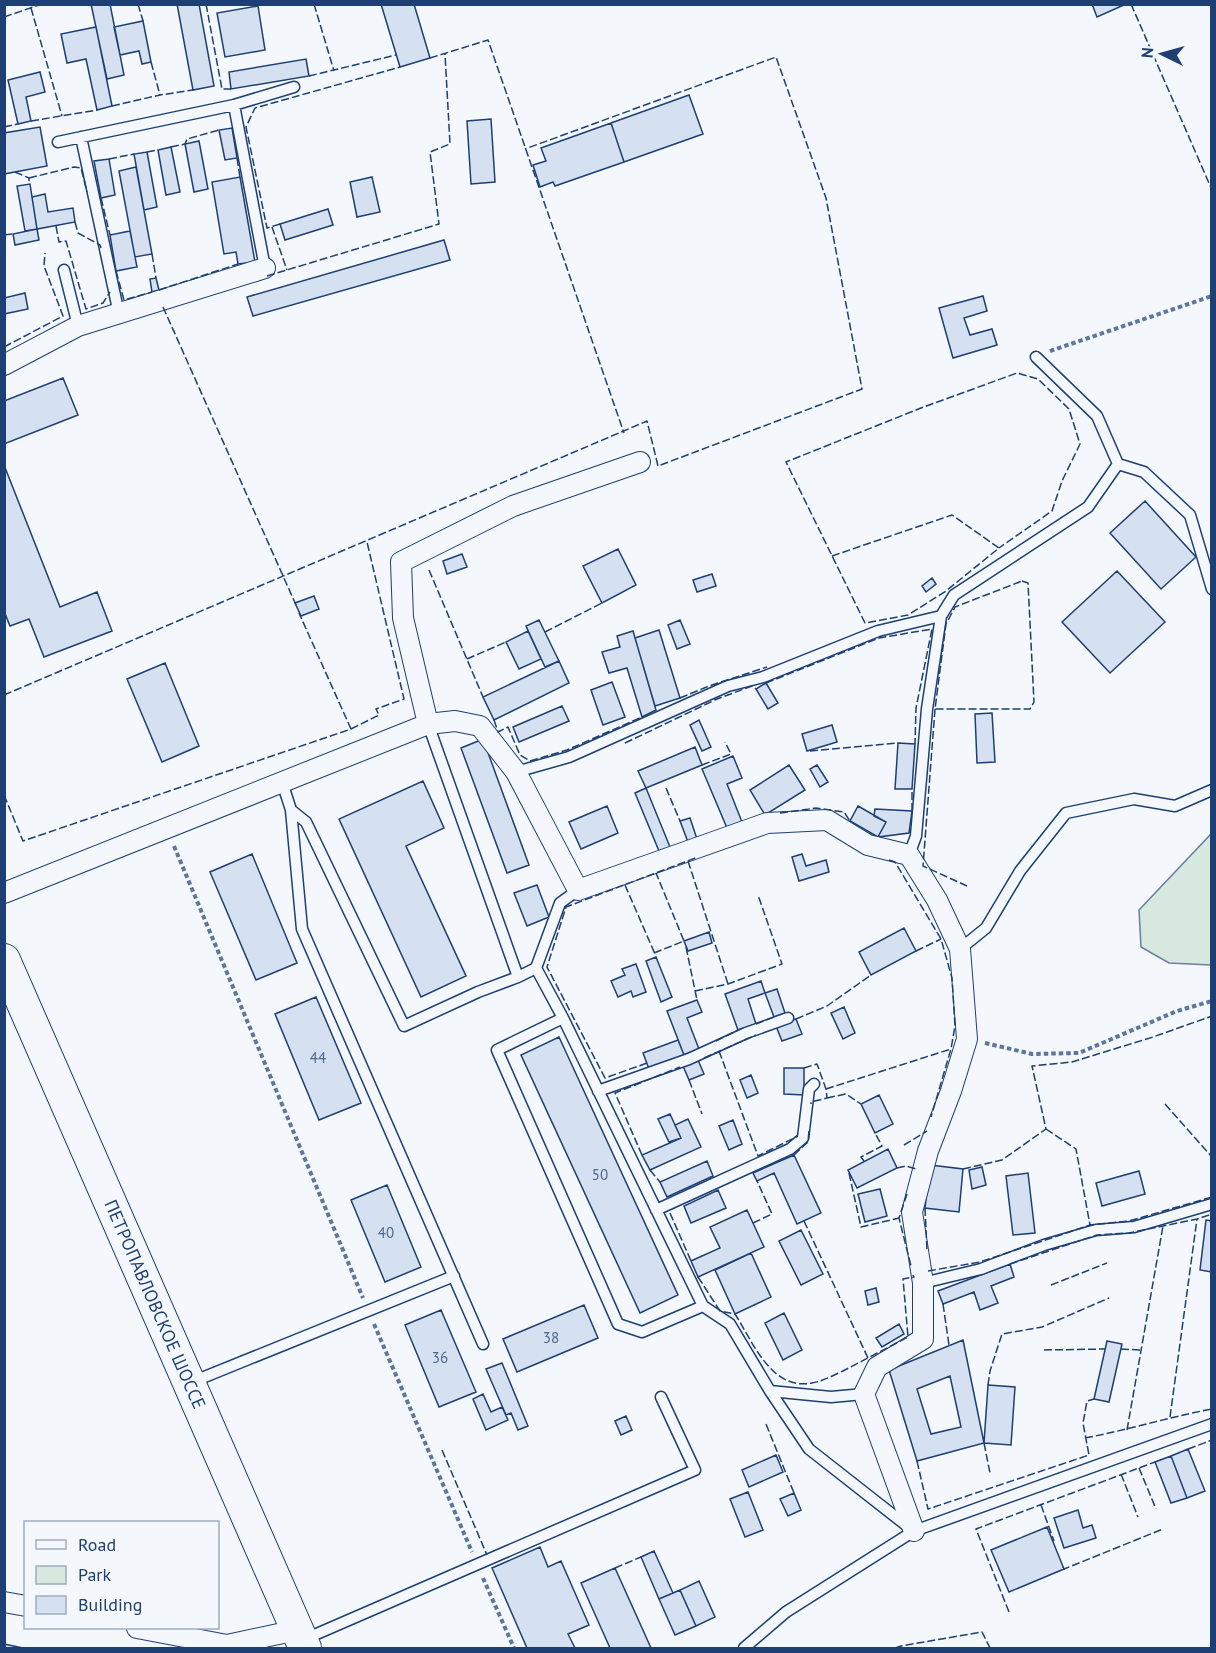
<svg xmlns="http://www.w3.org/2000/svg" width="1216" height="1653" font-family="'PT Sans',sans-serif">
<rect width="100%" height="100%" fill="#f4f7fb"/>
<path fill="#d7e8df" stroke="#687fa3" stroke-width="1.5" d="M 1211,834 L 1211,965 L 1169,963 L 1141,947 L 1139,910 Z"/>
<path fill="#d5e0f0" stroke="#1d3f73" stroke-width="1.5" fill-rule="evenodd" d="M 91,4 L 110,4 L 124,75 L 107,79 Z
M 177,4 L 199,4 L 214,86 L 193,90 Z
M 381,4 L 414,4 L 430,58 L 400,67 Z
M 1092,4 L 1126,4 L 1097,17 Z
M 258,6 L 265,50 L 225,57 L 217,13 Z
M 143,21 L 151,62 L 142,64 L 139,51 L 120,55 L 114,27 Z
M 96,27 L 112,106 L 97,110 L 86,59 L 67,63 L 61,34 Z
M 306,59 L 309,76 L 231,89 L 229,72 Z
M 40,72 L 45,92 L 26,97 L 31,121 L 18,124 L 8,80 Z
M 689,95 L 703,134 L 624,162 L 611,123 Z
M 491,119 L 495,182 L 471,184 L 467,121 Z
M 611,123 L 624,162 L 555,186 L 553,182 L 540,187 L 533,165 L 546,161 L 541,148 Z
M 40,127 L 47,166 L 4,174 L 4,133 Z
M 232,128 L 237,158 L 225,160 L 219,130 Z
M 199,141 L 208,189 L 194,192 L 185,144 Z
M 171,147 L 180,192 L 166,195 L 158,150 Z
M 147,152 L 157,207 L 144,210 L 134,154 Z
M 109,159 L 115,195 L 101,198 L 94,161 Z
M 136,167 L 152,254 L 135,257 L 119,171 Z
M 240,177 L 255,262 L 238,264 L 236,252 L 224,254 L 212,182 Z
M 372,177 L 380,212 L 357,217 L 350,182 Z
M 30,184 L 37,229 L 25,231 L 17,186 Z
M 45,194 L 48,212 L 73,208 L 75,222 L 37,229 L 32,197 Z
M 328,209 L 333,225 L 285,240 L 280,224 Z
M 37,229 L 39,240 L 15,245 L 13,234 Z
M 130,231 L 137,267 L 116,271 L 110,235 Z
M 444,240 L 450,260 L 253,316 L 247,297 Z
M 156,278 L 159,290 L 152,292 L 150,279 Z
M 25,293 L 28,309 L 4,314 L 4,298 Z
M 983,296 L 987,311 L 964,318 L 970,335 L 992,329 L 997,345 L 953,358 L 939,308 Z
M 63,378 L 78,415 L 4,444 L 4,401 Z
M 4,465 L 60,607 L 97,592 L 112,631 L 44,657 L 29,619 L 10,626 L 4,611 Z
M 1145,501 L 1196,557 L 1161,589 L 1110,533 Z
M 618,549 L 636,585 L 602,603 L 583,566 Z
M 462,554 L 467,567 L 447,574 L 443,561 Z
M 1117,571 L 1165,622 L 1110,673 L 1062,622 Z
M 712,574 L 716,586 L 697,592 L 693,580 Z
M 932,578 L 936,584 L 926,592 L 922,586 Z
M 314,596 L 319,609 L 301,616 L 295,603 Z
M 539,620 L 559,661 L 545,667 L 526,626 Z
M 680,620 L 690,644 L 677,649 L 668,625 Z
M 659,630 L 680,698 L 655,706 L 635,638 Z
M 528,631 L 541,659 L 519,669 L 506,642 Z
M 633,631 L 656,710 L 642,717 L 627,668 L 609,673 L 602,652 L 620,647 L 617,636 Z
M 559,661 L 569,683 L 494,720 L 483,697 Z
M 165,663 L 199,746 L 162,762 L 127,679 Z
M 612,682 L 625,717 L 603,725 L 591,690 Z
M 766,683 L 778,703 L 768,709 L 756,689 Z
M 562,706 L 569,721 L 519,742 L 513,727 Z
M 992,713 L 995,762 L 977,763 L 975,714 Z
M 699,720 L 711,747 L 702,751 L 690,725 Z
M 832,725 L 837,742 L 807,751 L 802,734 Z
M 483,739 L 529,865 L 507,873 L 461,748 Z
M 898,743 L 915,744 L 912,789 L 895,789 Z
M 695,747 L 702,765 L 646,788 L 638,771 Z
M 733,756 L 742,778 L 727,784 L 742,822 L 727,828 L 702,769 Z
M 789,765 L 805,790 L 765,815 L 750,790 Z
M 817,765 L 828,782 L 820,787 L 810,769 Z
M 423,781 L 444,828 L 406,846 L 466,976 L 421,997 L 339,819 Z
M 646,788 L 670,847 L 659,851 L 635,793 Z
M 607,806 L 618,833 L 581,849 L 569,822 Z
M 858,806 L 886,822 L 878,837 L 850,821 Z
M 875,809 L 912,811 L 909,833 L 878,837 L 886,822 L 874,816 Z
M 690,818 L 697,839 L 688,842 L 680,821 Z
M 252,854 L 297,963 L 256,980 L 210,872 Z
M 802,854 L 806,866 L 826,860 L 829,872 L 799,881 L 792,857 Z
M 537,885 L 549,917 L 527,926 L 514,893 Z
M 904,928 L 916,951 L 871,975 L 859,952 Z
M 709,932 L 712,943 L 688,951 L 684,941 Z
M 656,957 L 672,997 L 661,1002 L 646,961 Z
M 636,964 L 646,992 L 633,997 L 631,991 L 618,997 L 611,981 L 625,975 L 622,969 Z
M 761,981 L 765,993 L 748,999 L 756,1024 L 738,1030 L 725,994 Z
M 777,989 L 785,1013 L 774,1017 L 765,993 Z
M 316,997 L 361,1103 L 319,1120 L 275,1014 Z
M 697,1000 L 702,1012 L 687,1018 L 699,1049 L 684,1055 L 667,1011 Z
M 844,1007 L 855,1033 L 843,1039 L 831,1013 Z
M 796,1019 L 802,1034 L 782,1041 L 776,1026 Z
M 559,1037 L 678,1295 L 640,1313 L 521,1055 Z
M 678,1040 L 684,1055 L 649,1069 L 643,1053 Z
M 698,1060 L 704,1074 L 689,1080 L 683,1066 Z
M 784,1068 L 804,1068 L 804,1095 L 784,1094 Z
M 751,1075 L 758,1093 L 747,1098 L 740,1080 Z
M 879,1095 L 893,1124 L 875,1133 L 861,1104 Z
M 670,1114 L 681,1138 L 669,1142 L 658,1119 Z
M 688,1119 L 701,1147 L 650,1170 L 642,1155 L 681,1138 L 675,1125 Z
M 733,1120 L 742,1144 L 729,1150 L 719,1126 Z
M 888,1149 L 897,1168 L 857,1188 L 848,1170 Z
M 794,1155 L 821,1213 L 797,1224 L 774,1173 L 757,1181 L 753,1173 Z
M 707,1161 L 713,1176 L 667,1197 L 660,1182 Z
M 930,1165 L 963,1169 L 959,1212 L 925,1208 Z
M 982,1167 L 986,1185 L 972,1189 L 969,1170 Z
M 1139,1171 L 1145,1194 L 1102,1206 L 1096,1183 Z
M 1028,1173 L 1035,1233 L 1013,1235 L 1006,1176 Z
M 387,1185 L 421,1267 L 385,1282 L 351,1200 Z
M 880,1189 L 887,1216 L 865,1222 L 858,1194 Z
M 718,1190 L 726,1208 L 691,1223 L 684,1206 Z
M 747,1210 L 764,1247 L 698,1277 L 691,1261 L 720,1248 L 710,1227 Z
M 1206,1220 L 1212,1221 L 1212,1272 L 1200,1270 Z
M 801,1230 L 823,1274 L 801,1285 L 779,1241 Z
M 751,1253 L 771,1297 L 735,1314 L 715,1270 Z
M 1010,1264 L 1014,1277 L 991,1286 L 998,1303 L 980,1310 L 974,1292 L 943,1304 L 938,1291 Z
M 876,1288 L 879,1302 L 868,1305 L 865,1291 Z
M 584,1305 L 598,1338 L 517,1372 L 503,1339 Z
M 441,1310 L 476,1392 L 439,1407 L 405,1325 Z
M 784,1313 L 802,1350 L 783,1360 L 765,1323 Z
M 899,1324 L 904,1334 L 882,1347 L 876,1338 Z
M 963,1340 L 984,1443 L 917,1461 L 889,1370 ZM 950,1376 L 961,1427 L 931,1434 L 917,1389 Z
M 1107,1341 L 1122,1344 L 1109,1402 L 1094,1399 Z
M 502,1363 L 528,1426 L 518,1430 L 511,1413 L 506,1415 L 486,1369 Z
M 988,1385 L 1015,1387 L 1011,1445 L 984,1443 Z
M 483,1394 L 491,1412 L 502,1407 L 508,1420 L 486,1430 L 473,1399 Z
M 626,1416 L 632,1430 L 621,1435 L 615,1421 Z
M 1188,1449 L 1205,1491 L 1187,1498 L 1171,1456 Z
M 776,1455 L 783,1472 L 749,1487 L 742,1470 Z
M 1171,1456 L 1187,1498 L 1171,1503 L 1155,1462 Z
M 748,1492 L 763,1530 L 745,1537 L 730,1499 Z
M 794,1493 L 801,1510 L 788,1516 L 780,1499 Z
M 1078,1510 L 1083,1528 L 1092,1525 L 1096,1538 L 1064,1548 L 1054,1518 Z
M 1047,1527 L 1064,1569 L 1009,1592 L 991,1550 Z
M 540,1547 L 548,1567 L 561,1561 L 589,1625 L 568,1634 L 575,1648 L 527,1648 L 492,1568 Z
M 654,1551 L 673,1593 L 659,1599 L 641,1557 Z
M 615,1568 L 651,1648 L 610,1648 L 581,1583 Z
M 699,1581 L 715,1617 L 696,1626 L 680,1590 Z
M 680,1590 L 696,1626 L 675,1635 L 659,1599 Z
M 4,1644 L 23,1648 L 4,1648 Z"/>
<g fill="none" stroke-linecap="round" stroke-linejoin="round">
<defs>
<path id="lane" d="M 234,105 L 265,268
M 81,137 L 119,314
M 58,142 L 234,105 L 294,87
M 64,270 L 78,326
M 1118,464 L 1144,472 L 1190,515 L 1212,589
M 516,772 L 569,757 L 728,686 L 763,677 L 878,631 L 941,616
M 282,782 L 291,810 L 302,929 L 483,1344
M 291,810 L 306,822 L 404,1026 L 478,992 L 518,977 L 428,724
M 909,855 L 916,836 L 927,709 L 941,616 L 954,595 L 1088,507 L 1118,464 L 1097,416 L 1036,357
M 960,949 L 986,928 L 1020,871 L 1066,813 L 1134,799 L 1175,806 L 1212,790
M 536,968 L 563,1018 L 703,1306 L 642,1332 L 618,1324 L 497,1050 L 563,1018
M 518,977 L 536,968 L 560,903 L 578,890
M 598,1091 L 689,1059 L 746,1033 L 788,1018
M 656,1210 L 790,1149 L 803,1138 L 809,1089 L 814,1084
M 923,1283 L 981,1269 L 1044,1245 L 1096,1230 L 1134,1227 L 1212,1204
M 703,1306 L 730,1324 L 770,1391 L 809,1449 L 911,1529
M 192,1382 L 454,1276
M 770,1391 L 831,1397 L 864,1394
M 305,1639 L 695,1470 L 661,1397
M 744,1648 L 786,1612 L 914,1531 L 1212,1424"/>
<path id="street" d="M 4,365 L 78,326 L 265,268
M 428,724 L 403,618 L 401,562 L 513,506 L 640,462
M 4,893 L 428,724 L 455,721 L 480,726 L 516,772 L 578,890 L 767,823 L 827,820 L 868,845 L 909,855 L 937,900 L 960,949 L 967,1039 L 951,1091 L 928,1151 L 912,1212 L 923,1283 L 923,1339 L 877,1367 L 864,1394 L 914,1531
M 4,1602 L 26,1606
M 137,1628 L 227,1645 L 297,1630"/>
<g id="primary">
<path id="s1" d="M 4,960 L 305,1648"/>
</g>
</defs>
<use href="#lane" stroke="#1d3f73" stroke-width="13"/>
<use href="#street" stroke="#1d3f73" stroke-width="22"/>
<use href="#primary" stroke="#1d3f73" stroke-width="34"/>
<path stroke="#5e769c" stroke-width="4" stroke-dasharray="4.5 3" stroke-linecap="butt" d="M 1050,351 L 1212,296
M 174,846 L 363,1298
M 985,1043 L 1032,1054 L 1079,1053 L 1177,1011 L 1212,1001
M 374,1324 L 472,1552
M 483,1578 L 514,1648"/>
<use href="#lane" stroke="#f4f7fb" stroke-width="10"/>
<use href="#street" stroke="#f4f7fb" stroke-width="20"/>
<use href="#primary" stroke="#f4f7fb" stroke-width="32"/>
<path stroke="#1d3f73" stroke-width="1.5" stroke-dasharray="8 3" stroke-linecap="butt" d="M 138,4 L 143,21
M 206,4 L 222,89 L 231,89
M 314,4 L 334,71
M 1131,4 L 1212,190
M 31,8 L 62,116
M 4,17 L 42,4
M 430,58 L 488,40 L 624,433
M 151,62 L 160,95
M 309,76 L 396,55
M 112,106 L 160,95 L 193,90
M 31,121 L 97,110
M 4,127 L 18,124
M 171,147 L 185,144 L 187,139 L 219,130
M 147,152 L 158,150
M 237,158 L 240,177
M 109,159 L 134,154
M 15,172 L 29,178 L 29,181
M 29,178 L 74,167 L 81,168 L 87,192
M 101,198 L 110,235
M 75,222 L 78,233 L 100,245 L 101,248
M 280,224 L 267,228 L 246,127 L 255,108 L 400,67
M 56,226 L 59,242 L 66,241 L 86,309 L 103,303 L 110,292
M 272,227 L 287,270
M 4,235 L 13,234
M 152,254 L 156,278
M 116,271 L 124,300 L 152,292
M 267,276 L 439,224 L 430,152 L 450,144 L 445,54
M 159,290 L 238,264
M 163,307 L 296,605
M 4,347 L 63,316 L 44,266 L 45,253
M 832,556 L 952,515 L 999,548 L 946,591 L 908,615 L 865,623 L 786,462 L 921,408 L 1017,373 L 1038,379 L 1069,409 L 1080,444 L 1062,481 L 1052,511 L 999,548
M 429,570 L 483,697
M 1022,581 L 1028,583 L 1034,702 L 1030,709 L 935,709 L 946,624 L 955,607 Z
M 545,632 L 602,603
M 467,659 L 506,642
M 766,683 L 879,638 L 932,629 L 916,708 L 915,744
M 4,695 L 647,421 L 658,466 L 862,389 L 826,198 L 776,57 L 525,149
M 680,698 L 709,686 L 767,667
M 935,709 L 923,866 L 967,886
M 494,720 L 498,732 L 508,727 L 520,755 L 530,761 L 567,750 L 642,717
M 351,729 L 379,715 L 376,709 L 404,699 L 367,542
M 625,743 L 717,699 L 752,686 L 756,689
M 810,751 L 898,743
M 702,765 L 731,754 L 725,742
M 666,788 L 680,821
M 4,795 L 23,841 L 351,729 L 299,613
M 912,811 L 912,789
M 780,813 L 816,808 L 844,812 L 850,821
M 889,860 L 895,862 L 941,939 L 952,978 L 955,1026 L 951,1049 L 931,1117
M 688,861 L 728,984
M 625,885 L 655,954
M 686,947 L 697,1000
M 916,951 L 941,939
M 654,953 L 684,941 L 656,873
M 695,991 L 728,984 L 782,964 L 758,895
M 796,1019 L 827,1006 L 871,975
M 756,1024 L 774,1017
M 716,1041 L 738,1030
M 719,1051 L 758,1156 L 798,1136
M 704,1058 L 756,1035
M 647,1063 L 605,1078 L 547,967 L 566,907 L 698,857
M 804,1068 L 817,1064 L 826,1089 L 827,1098 L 811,1102 L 811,1104
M 689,1080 L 702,1114
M 826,1089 L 951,1049
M 827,1098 L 846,1094 L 861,1104
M 1165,1104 L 1212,1157
M 1046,1129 L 1076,1149 L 1090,1225
M 904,1145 L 927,1131
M 642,1155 L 615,1093 L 680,1067
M 794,1155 L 808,1142 L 809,1131
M 864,1161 L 861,1157 L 882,1146 L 875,1133
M 897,1168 L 906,1166 L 916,1169 L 915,1171
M 963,1169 L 1002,1160 L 1046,1129 L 1032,1066 L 1072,1062 L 1153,1037 L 1212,1016
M 650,1170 L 660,1182
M 849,1173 L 861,1227 L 899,1218
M 907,1194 L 899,1218 L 911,1266
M 925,1208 L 927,1250
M 670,1213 L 691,1261
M 804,1221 L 868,1358 L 908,1337 L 903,1279 L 914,1277 L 913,1275
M 753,1223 L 772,1214 L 757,1181
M 1010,1264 L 1097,1235 L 1129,1233 L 1197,1219 L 1212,1214
M 928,1271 L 980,1262 L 1090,1225 L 1129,1221 L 1212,1197
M 698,1277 L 720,1311 L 735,1314 C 753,1342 771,1391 812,1383 C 826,1381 854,1365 868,1358
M 1051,1285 L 1107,1263
M 943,1304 L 949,1345
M 1121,1349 L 1141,1350
M 1044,1350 L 1105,1349
M 988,1385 L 990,1371 L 1002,1334 L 1042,1327 L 1109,1298
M 1170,1417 L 1197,1219
M 766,1424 L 794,1493
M 1127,1430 L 1163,1226
M 1085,1438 C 1128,1430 1169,1417 1212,1409
M 984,1443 L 990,1473
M 1188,1449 L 1212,1440
M 442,1450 L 487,1555
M 917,1461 L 928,1509 L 1089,1455 L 1083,1423 L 1087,1401 L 1094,1399
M 1139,1468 L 1156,1509
M 1121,1474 L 1138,1517
M 1041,1505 L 1054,1541
M 1063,1567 L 1064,1569 L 1163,1529
M 615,1568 L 641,1557
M 1009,1612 L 976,1529 L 1155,1462
M 895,1648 L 901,1646 L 982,1632 L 990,1648"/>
</g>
<g text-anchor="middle" stroke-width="4.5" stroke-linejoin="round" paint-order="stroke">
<g font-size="15" fill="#4b6792">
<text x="318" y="1063">44</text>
<text x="600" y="1180">50</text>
<text x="386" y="1238">40</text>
<text x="551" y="1343">38</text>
<text x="440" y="1363">36</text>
</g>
<g font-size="18" fill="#1d3f73" stroke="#f4f7fb">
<text dy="6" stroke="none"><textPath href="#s1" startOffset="376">ПЕТРОПАВЛОВСКОЕ ШОССЕ</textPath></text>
</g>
</g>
<rect width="1216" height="1653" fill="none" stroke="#1d3f73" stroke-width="12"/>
<rect x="24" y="1521" width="195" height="108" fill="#f4f7fb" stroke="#9eadc5" stroke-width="1.5"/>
<rect x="36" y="1540" width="30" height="9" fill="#f4f7fb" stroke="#9eadc5" stroke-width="1.5"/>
<text x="78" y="1551" font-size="18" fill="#1d3f73">Road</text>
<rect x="36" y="1566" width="30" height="18" fill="#d7e8df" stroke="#9eadc5" stroke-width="1.5"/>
<text x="78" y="1581" font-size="18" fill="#1d3f73">Park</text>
<rect x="36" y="1596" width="30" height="18" fill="#d5e0f0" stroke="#9eadc5" stroke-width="1.5"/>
<text x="78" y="1611" font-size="18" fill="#1d3f73">Building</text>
<g transform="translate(1162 54) rotate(275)" stroke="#f4f7fb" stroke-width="4.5" paint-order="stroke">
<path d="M0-4.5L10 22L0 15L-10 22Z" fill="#1d3f73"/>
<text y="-9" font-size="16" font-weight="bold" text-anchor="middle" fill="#1d3f73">N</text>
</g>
</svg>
